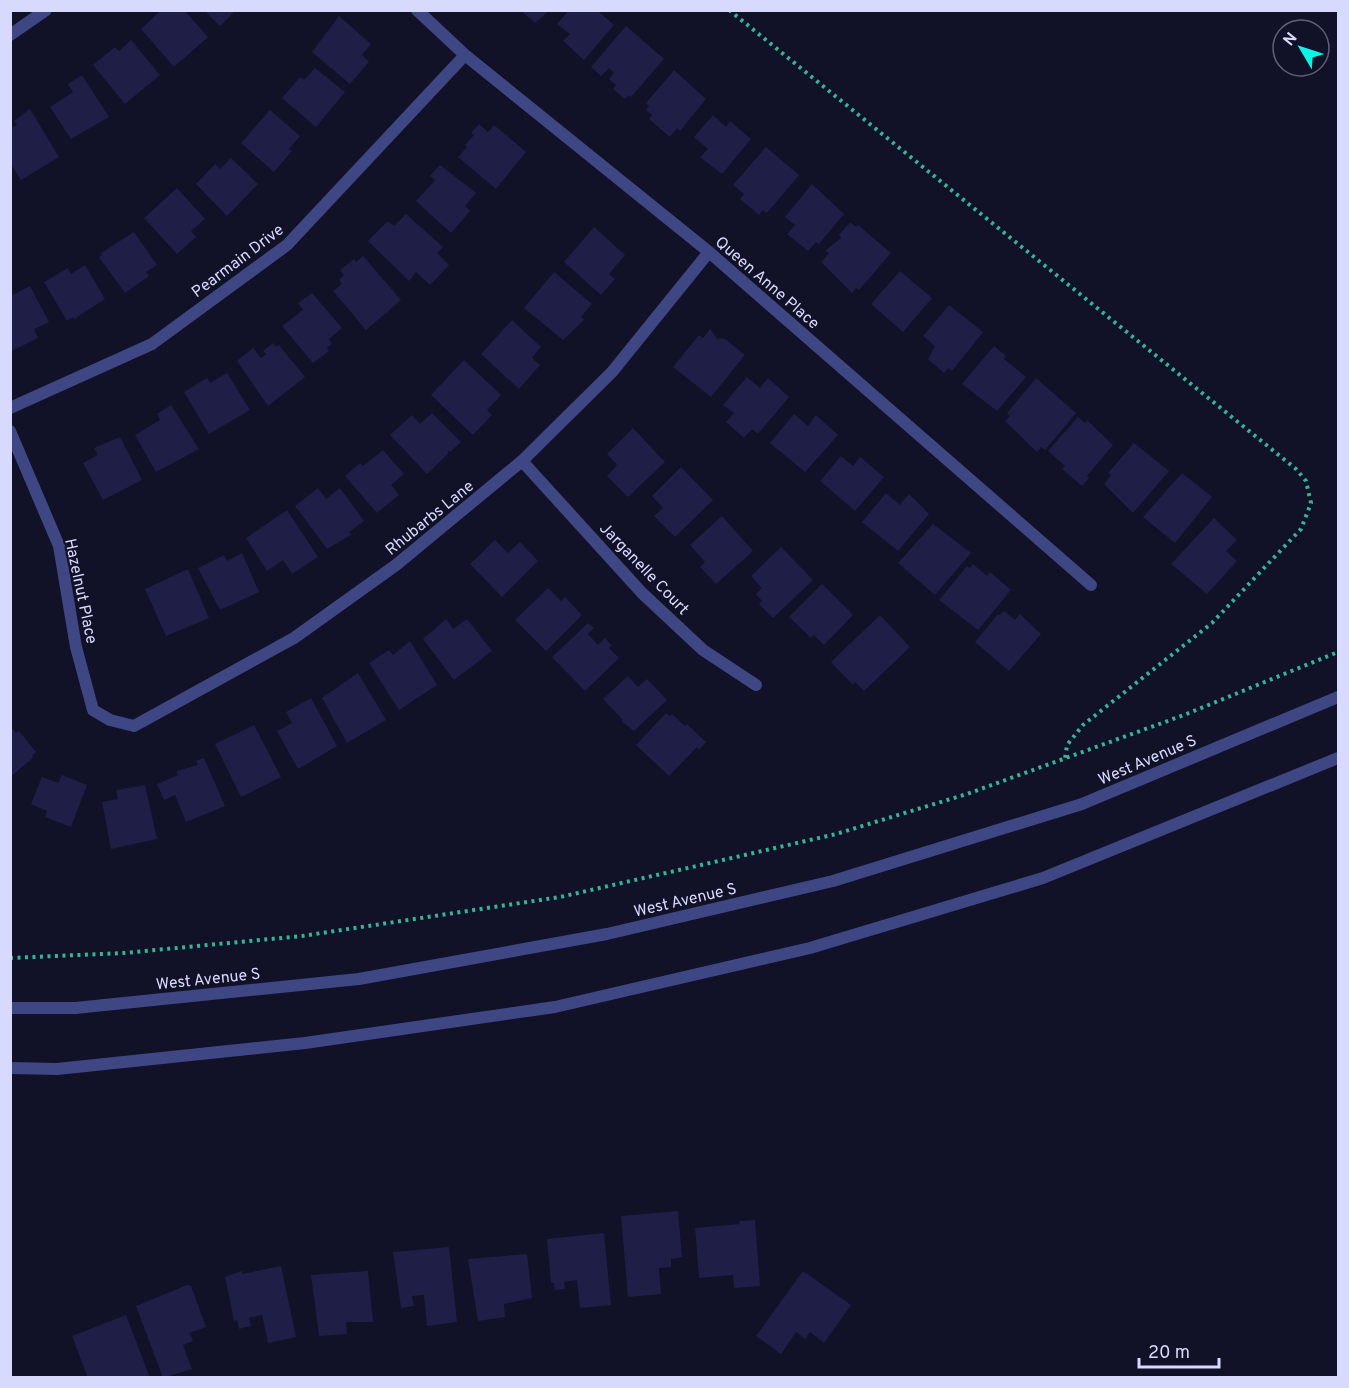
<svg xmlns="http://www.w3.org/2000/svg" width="1349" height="1388" font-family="Overpass,sans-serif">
<rect width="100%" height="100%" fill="#111127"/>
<path fill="#1f1e47" d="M 161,10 L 184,10 L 208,37 L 174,67 L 141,29 Z
M 204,10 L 236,10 L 220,26 Z
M 520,10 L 550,10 L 535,23 Z
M 569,10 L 597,10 L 614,25 L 584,60 L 563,41 L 570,34 L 557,24 Z
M 339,16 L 371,44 L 362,55 L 369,62 L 350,84 L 312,52 Z
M 626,26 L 664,59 L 631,97 L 629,95 L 625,99 L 613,89 L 616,85 L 609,79 L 614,73 L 609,68 L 601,76 L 591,67 Z
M 131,40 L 160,75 L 125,104 L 93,65 L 115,47 L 119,51 Z
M 315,68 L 345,92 L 316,127 L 282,98 L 300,77 L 304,80 Z
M 674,70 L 706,99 L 680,131 L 677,128 L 670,137 L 649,119 L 652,115 L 646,110 L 649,106 L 646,103 Z
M 82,75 L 109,117 L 71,139 L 50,107 L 73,92 L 68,84 Z
M 30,109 L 59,157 L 21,180 L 10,163 L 10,129 L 17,125 L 14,121 Z
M 270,110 L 300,136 L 289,149 L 292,151 L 274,172 L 241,143 Z
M 713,115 L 726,127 L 730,121 L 751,139 L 722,174 L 700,157 L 708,149 L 694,137 Z
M 479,124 L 488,132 L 494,125 L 526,152 L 496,189 L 458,157 L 467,147 L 465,145 L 474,135 L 471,133 Z
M 766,147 L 799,175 L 767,213 L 763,210 L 759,215 L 740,199 L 744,194 L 733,185 Z
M 231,158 L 258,184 L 227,216 L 196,184 L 215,164 L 220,169 Z
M 440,165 L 476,193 L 465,206 L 470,211 L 451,233 L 416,201 L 435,180 L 430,176 Z
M 812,184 L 844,214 L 819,244 L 816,242 L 808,251 L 787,234 L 795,225 L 785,217 Z
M 177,188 L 205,219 L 191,231 L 196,237 L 177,254 L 144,218 Z
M 406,214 L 443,247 L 437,253 L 449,265 L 430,285 L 416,272 L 409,281 L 368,241 L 388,221 L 394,226 Z
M 850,222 L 856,227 L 858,225 L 891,253 L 859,290 L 856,288 L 852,293 L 821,262 L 829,253 L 825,251 L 841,238 L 839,235 Z
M 594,227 L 625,255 L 609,274 L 615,279 L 601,295 L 564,262 Z
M 134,232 L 157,265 L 146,272 L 149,276 L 125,293 L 99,257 L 102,255 L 101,253 Z
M 363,256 L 401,300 L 366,330 L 333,291 L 342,284 L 339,280 L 344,275 L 340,270 L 354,259 L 356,262 Z
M 85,265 L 105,299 L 74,319 L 73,317 L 67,321 L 44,282 L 68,268 L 71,274 Z
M 900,271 L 932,298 L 903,332 L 871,304 Z
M 554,272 L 592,304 L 581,317 L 584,320 L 563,340 L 524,308 Z
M 30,286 L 49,322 L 34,329 L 38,338 L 12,351 L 10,296 Z
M 312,293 L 342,328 L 329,339 L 332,344 L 327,348 L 329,351 L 313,363 L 282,326 L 303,310 L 298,303 Z
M 949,305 L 983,332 L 952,371 L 948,368 L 944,373 L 928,359 L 935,346 L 923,336 Z
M 512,320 L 541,347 L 532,358 L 540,365 L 519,389 L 481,354 Z
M 710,329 L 718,340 L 720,338 L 725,339 L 745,355 L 711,397 L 673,367 L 699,335 L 703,338 Z
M 273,343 L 276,347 L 279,345 L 305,377 L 268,406 L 237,361 L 253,348 L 261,358 L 266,354 L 263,351 Z
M 994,346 L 1006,356 L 1004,359 L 1026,377 L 997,411 L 962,384 Z
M 464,360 L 501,395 L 487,410 L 492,415 L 473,435 L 431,395 Z
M 227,373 L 250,410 L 209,434 L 184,392 L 207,378 L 210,383 Z
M 747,377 L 760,388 L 768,378 L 789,397 L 758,434 L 752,429 L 744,438 L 726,422 L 734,413 L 723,405 Z
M 1036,378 L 1076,413 L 1045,450 L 1041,447 L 1037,452 L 1005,421 L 1010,416 L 1007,413 Z
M 171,405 L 199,449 L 156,472 L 135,435 L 160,420 L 157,414 Z
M 432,413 L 461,442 L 450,452 L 448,450 L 448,454 L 427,474 L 390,435 L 412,415 L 420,424 Z
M 794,414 L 808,426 L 816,415 L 838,435 L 805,472 L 770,443 Z
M 1078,417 L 1085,423 L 1087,420 L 1113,445 L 1087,476 L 1089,478 L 1082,486 L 1062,469 L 1065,466 L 1048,451 Z
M 633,428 L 665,462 L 628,497 L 607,476 L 617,465 L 607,454 Z
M 120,437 L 142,480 L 103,500 L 83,463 L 98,455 L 94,448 Z
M 1134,443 L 1169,471 L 1133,513 L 1104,484 L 1111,475 L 1108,473 Z
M 383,450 L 404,474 L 391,485 L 399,495 L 377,513 L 345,476 L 360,463 L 363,466 Z
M 841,456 L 853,466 L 860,457 L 884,477 L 855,511 L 820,481 Z
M 681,467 L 713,500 L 675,537 L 654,516 L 663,508 L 652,496 Z
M 1182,473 L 1212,497 L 1175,543 L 1143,517 Z
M 318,488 L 326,499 L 340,488 L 364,521 L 349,532 L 351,535 L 327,549 L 295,506 Z
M 886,493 L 900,505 L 909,494 L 929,514 L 898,551 L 862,522 Z
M 287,510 L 318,557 L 292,574 L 283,560 L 267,571 L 246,538 Z
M 722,516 L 753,551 L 716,584 L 700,567 L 705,562 L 690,545 Z
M 1214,518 L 1237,540 L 1226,551 L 1237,561 L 1207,594 L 1171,564 Z
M 933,524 L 971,553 L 935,595 L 898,563 Z
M 495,540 L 508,553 L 520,542 L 538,561 L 502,597 L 470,564 Z
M 781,547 L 813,580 L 773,618 L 759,604 L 762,601 L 756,594 L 762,588 L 751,576 Z
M 242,553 L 259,592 L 220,610 L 198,568 L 224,555 L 227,561 Z
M 973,564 L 987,576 L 990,572 L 1011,590 L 978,630 L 939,600 L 967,566 L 970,568 Z
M 188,569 L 209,618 L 166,636 L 145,589 Z
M 822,584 L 853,615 L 824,645 L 814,635 L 811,638 L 789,617 Z
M 548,588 L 561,601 L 565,597 L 582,615 L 546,651 L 515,620 Z
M 1004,611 L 1015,620 L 1020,614 L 1041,634 L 1009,671 L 975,642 L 998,614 L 1000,615 Z
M 880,615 L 910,647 L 864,691 L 855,682 L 853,685 L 831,662 Z
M 446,619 L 453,629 L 467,619 L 492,651 L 454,680 L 423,639 Z
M 588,623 L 594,628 L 588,634 L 598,645 L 605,638 L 612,646 L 609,648 L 619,658 L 585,691 L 552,657 Z
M 410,641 L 437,685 L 399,710 L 369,663 L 389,650 L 393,655 Z
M 358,673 L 386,720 L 347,743 L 322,698 Z
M 628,676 L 638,687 L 647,679 L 667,700 L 634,731 L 621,721 L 623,720 L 603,699 Z
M 311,698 L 337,746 L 298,769 L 277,731 L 292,723 L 286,712 Z
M 666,713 L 670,716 L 672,714 L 685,726 L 687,724 L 706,742 L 699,750 L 697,747 L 669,776 L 636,745 Z
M 254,725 L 281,777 L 241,797 L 215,744 Z
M 10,726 L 16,733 L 19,731 L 36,752 L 32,756 L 33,758 L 10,777 Z
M 204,758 L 225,806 L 186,822 L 175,795 L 164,800 L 157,784 L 178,775 L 176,771 L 198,765 L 196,761 Z
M 62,775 L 87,785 L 71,827 L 45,817 L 47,811 L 31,804 L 42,777 L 58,783 Z
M 145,785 L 157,839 L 111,849 L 102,802 L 118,799 L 116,790 Z
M 678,1211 L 682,1257 L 671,1259 L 671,1267 L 659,1268 L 661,1294 L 628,1297 L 621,1216 Z
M 755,1220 L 760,1286 L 734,1288 L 733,1275 L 699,1278 L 695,1228 L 740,1224 L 739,1221 Z
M 604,1233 L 611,1305 L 580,1308 L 577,1280 L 564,1282 L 565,1289 L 555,1290 L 554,1283 L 551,1283 L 547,1239 Z
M 449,1247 L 457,1322 L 427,1326 L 424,1295 L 412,1296 L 414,1306 L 401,1308 L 393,1252 Z
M 527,1254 L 532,1298 L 504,1304 L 505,1317 L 478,1321 L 468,1259 Z
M 281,1266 L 296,1337 L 268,1343 L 262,1315 L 249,1318 L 251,1326 L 239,1329 L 237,1320 L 234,1321 L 225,1277 L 242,1271 L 242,1274 Z
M 368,1271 L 373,1322 L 346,1322 L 347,1334 L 319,1336 L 311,1275 Z
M 803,1271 L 851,1305 L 824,1343 L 810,1332 L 805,1339 L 796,1332 L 781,1354 L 756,1336 Z
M 187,1285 L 191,1286 L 206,1327 L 190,1333 L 193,1341 L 183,1345 L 192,1369 L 163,1378 L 136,1306 Z
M 126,1315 L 150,1378 L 88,1378 L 72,1336 Z"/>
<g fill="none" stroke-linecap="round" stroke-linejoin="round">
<path stroke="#35b498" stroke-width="4" stroke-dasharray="3 4.5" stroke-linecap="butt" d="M 729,10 L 1296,469 L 1306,481 L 1311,503 L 1301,529 L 1212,623 L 1083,725 L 1067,745 L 1065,759
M 10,958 L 124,953 L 302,936 L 560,897 L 723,860 L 836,834 L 967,794 L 1184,715 L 1338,652"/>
<path stroke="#3e4683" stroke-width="12" d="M 417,10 L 465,55 L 709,252 L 1091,585
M 10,35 L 46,10
M 10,408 L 152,344 L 287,245 L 465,55
M 10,431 L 59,546 L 76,647 L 93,710 L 110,720 L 134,726 L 294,638 L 396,565 L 522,461 L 612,372 L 709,252
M 522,461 L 642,593 L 703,650 L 756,685"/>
<path stroke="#3e4683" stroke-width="12" d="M 10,1008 L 75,1008 L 359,979 L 607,934 L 833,881 L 1082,804 L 1338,697
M 10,1068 L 57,1069 L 305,1043 L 555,1007 L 810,948 L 1043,878 L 1338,758"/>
</g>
<g text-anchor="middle" stroke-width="4.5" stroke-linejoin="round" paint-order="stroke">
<g font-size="16" fill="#d8dafd" stroke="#111127">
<text transform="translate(237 260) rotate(-37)" y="6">Pearmain Drive</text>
<text transform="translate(768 282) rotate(41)" y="6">Queen Anne Place</text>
<text transform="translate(429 517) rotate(-39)" y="6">Rhubarbs Lane</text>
<text transform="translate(645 568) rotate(46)" y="6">Jarganelle Court</text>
<text transform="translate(82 591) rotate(78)" y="6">Hazelnut Place</text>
<text transform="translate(1147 759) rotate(-23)" y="6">West Avenue S</text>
<text transform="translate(685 899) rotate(-13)" y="6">West Avenue S</text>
<text transform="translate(208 978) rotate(-6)" y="6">West Avenue S</text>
</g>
</g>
<rect width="1349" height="1388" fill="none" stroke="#d8dafd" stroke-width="24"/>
<g transform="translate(1301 48) rotate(309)"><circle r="28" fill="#111127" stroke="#61617d" stroke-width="1.5"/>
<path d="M0-4.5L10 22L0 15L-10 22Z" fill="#0df4e7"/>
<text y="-9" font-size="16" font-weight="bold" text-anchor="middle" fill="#d8dafd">N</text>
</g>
<path d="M1139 1358v9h80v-9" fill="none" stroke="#d8dafd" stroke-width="3"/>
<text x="1148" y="1358" font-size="18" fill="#d8dafd" stroke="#111127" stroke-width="4.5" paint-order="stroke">20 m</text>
</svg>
